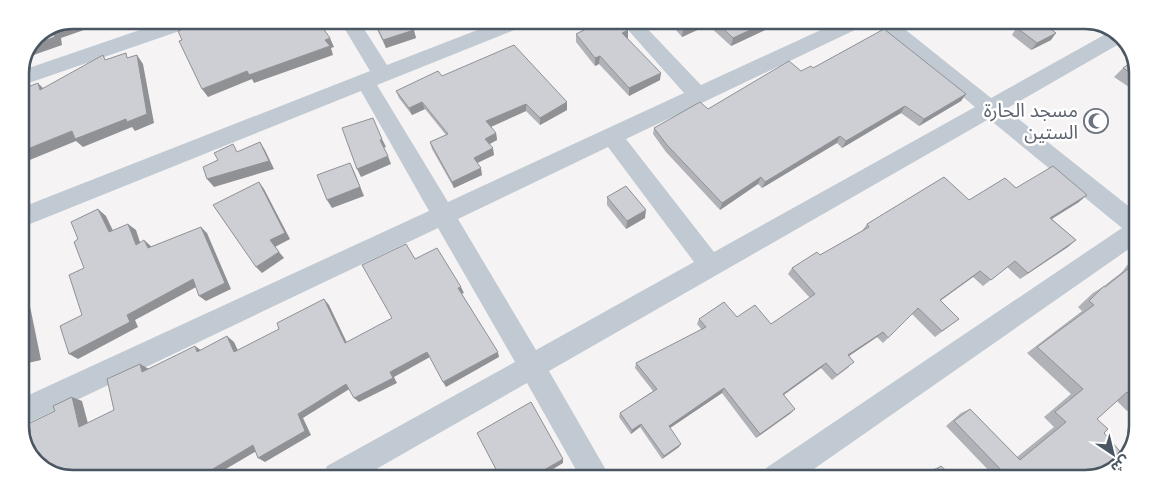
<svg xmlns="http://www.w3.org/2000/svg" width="1158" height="499" font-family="Mulish,'Noto Sans Arabic',sans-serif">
<rect width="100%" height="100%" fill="#f5f3f3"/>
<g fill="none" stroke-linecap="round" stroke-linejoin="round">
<path fill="#c1cad2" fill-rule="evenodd" d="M 169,20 L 199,20 L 197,25 L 20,86 L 20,71 Z
M 340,21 L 359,21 L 387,65 L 498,22 L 524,22 L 522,27 L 377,85 L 448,202 L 684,93 L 621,22 L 641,22 L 701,85 L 836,23 L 861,23 L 859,28 L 626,139 L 714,252 L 975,107 L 875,23 L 897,23 L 991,98 L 1113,30 L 1126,40 L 1006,109 L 1136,212 L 1136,244 L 801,478 L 762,478 L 766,468 L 1122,228 L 989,119 L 549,371 L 610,477 L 580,477 L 527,383 L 364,476 L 323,476 L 327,466 L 515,362 L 438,228 L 20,427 L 20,399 L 429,211 L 361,91 L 20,228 L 20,208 L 370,71 ZM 608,147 L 694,262 L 536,350 L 458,219 Z"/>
</g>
<path fill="#b0b2b7" d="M 373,21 L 409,21 L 416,38 L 386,48 Z
M 669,22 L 780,23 L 731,46 L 708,25 L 682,37 Z
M 583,23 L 626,28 L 628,30 L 627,38 L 660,80 L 629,96 L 599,64 L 595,66 L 576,42 L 576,34 L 583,31 Z
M 990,23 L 1044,24 L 1051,40 L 1031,50 L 1012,35 L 1015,30 Z
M 1123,68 L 1138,69 L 1138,93 L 1114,77 Z
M 801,71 L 966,94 L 961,101 L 919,126 L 901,113 L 842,148 L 837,143 L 762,188 L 758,184 L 720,210 L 666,152 L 653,134 L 654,128 L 708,109 Z
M 442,76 L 567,102 L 567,110 L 540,125 L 526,111 L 491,127 L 496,133 L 497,140 L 490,144 L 494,155 L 477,163 L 482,175 L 454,188 L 432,149 L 430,142 L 446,135 L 425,109 L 412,115 L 399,98 L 396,91 Z
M 1016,188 L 1079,202 L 1052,219 L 1076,240 L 1020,279 L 1007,267 L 983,286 L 973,277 L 940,301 L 959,319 L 935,337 L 912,314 L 883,343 L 877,337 L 849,356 L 849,367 L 832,380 L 821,368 L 784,395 L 791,413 L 756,438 L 722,393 L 670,428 L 679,447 L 662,459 L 640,427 L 631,434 L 619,417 L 620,413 L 653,391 L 635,368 L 636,363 L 702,330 L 697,324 L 699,319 L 737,317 L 771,324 L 810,298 L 788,274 L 792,268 L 820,255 L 862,231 L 867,224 L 969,200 Z
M 607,197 L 645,218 L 626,229 L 607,205 Z
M 1136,254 L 1134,408 L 1127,411 L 1117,401 L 1097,419 L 1104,433 L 1085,479 L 991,479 L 994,476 L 946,426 L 961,413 L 970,409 L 1017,457 L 1054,427 L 1044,417 L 1071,394 L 1027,353 L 1082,311 L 1078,307 L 1093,293 L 1104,286 L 1122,272 Z
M 941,466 L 954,478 L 921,478 L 933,469 Z
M 894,473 L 899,478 L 884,478 L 886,476 Z"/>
<path fill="#909195" d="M 81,20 L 103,20 L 104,23 L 61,38 L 62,45 L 25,58 L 31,46 L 53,30 Z
M 698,22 L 709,22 L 708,25 L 682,37 L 683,29 Z
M 765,23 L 780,23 L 731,46 L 733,38 Z
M 414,30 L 416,38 L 386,48 L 383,40 Z
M 628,30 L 628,38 L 622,41 L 622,33 Z
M 1056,33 L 1051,40 L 1031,50 L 1037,43 Z
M 330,38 L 334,47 L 331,48 L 333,55 L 254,83 L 252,79 L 208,97 L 202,89 Z
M 137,55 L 143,64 L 154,123 L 135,131 L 132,127 L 83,147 L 76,141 L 20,164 L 20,152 L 72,131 Z
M 600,56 L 599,64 L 595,66 L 595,58 Z
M 661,73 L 660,80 L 629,96 L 629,88 Z
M 38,83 L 47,92 L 40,90 Z
M 966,94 L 961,101 L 919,126 L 924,119 Z
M 422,102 L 425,109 L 412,115 L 409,108 Z
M 567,102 L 567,110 L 540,125 L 540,118 Z
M 526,104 L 526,111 L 488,128 L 486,121 Z
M 905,106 L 901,113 L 842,148 L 846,141 Z
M 496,133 L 497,140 L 487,145 L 485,139 Z
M 840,136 L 837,143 L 762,188 L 765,182 Z
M 382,139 L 386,147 L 383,148 L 380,140 Z
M 260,142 L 265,150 L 274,169 L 214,187 L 207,179 Z
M 493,148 L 494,155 L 475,164 L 474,158 Z
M 388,156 L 391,164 L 361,177 L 357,169 Z
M 350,163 L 354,171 L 364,196 L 332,208 L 327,200 Z
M 481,168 L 482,175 L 454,188 L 452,182 Z
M 761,177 L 758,184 L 720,210 L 722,203 Z
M 259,182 L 264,189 L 290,239 L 275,247 L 284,258 L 262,273 L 256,267 L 270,240 Z
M 1087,195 L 1079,202 L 1043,224 L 1050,218 Z
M 98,209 L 106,216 L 117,239 L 109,232 Z
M 646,210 L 645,218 L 626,229 L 627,221 Z
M 128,224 L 136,230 L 143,251 L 136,245 Z
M 201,227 L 207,233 L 231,289 L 206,301 L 199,296 Z
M 144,240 L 152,247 L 148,248 Z
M 1076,240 L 1068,247 L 1020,279 L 1028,273 Z
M 20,266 L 22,267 L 41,360 L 28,363 L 21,360 L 20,360 Z
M 980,271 L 973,277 L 933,306 L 940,300 Z
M 193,279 L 200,285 L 135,320 L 138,327 L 78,359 L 69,354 L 127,315 Z
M 461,287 L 464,293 L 461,294 L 458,288 Z
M 324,299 L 329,305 L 350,349 L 345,343 Z
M 883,332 L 877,337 L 843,360 L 848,355 Z
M 227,336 L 234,342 L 241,357 L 234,352 Z
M 195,346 L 202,351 L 197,352 Z
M 427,352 L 430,357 L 394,377 L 397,383 L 359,402 L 354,398 L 390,372 Z
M 498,352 L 499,357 L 446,387 L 443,382 Z
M 826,363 L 821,368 L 779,398 L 783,394 Z
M 140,364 L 149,369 L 142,372 Z
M 346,384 L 351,388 L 303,418 L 311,435 L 265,462 L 258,458 L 298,414 Z
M 724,388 L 722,393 L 667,430 L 669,426 Z
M 72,397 L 82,401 L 90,431 L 79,427 Z
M 795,409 L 791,413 L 756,438 L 760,434 Z
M 641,424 L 640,427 L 631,434 L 632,430 Z
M 681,444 L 679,447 L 662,459 L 664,456 Z
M 253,445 L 260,449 L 214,476 L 201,476 Z
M 563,459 L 563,463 L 540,477 L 532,477 Z"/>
<path fill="#cdcfd5" stroke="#909195" d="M 73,20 L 81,20 L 53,30 L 55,37 L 31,46 L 36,35 Z
M 202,20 L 318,21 L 330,38 L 325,40 L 330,46 L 249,75 L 247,71 L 202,89 L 179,41 L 182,40 L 178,31 L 203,22 Z
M 374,21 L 409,21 L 414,30 L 383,40 Z
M 585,22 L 626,22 L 622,24 L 628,30 L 622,33 L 661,73 L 629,88 L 600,56 L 595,58 L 576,34 L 588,28 L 583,23 Z
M 677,22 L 698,22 L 683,29 Z
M 716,22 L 765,23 L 733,38 Z
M 1022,24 L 1044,24 L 1056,33 L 1037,43 L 1017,28 Z
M 884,29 L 966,94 L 924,119 L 905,106 L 846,141 L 840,136 L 765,182 L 761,177 L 722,203 L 667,145 L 654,128 L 700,102 L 708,109 L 789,61 L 801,71 L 811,66 L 813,68 Z
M 514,45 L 567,102 L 540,118 L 526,104 L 486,121 L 496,133 L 485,139 L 493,148 L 474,158 L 481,168 L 452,182 L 430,142 L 448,134 L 422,102 L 409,108 L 396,91 L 438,71 L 442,76 Z
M 126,53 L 127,58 L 137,55 L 147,114 L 127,122 L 126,119 L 75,139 L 72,131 L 20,152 L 20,90 L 38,83 L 40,90 L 103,55 L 105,60 Z
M 1134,60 L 1138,69 L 1138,77 L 1123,68 Z
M 373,118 L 382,139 L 380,140 L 388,156 L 357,169 L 342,128 Z
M 260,142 L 269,161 L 207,179 L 203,167 L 218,160 L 214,153 L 233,144 L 237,152 Z
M 350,163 L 360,187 L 327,200 L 317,175 Z
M 1053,166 L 1087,195 L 1050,218 L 1076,240 L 1028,273 L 1015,261 L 991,280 L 980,271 L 940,300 L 959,319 L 942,331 L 918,308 L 888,338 L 883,332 L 848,355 L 854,362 L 837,375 L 826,363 L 783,394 L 795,409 L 760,434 L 724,388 L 669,426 L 681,444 L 664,456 L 641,424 L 632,430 L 620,413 L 657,389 L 636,363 L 706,327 L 699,319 L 724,302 L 737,317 L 755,305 L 771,324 L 815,294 L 792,268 L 817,252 L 820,255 L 869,227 L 867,224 L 944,177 L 969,200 L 1005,178 L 1016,188 Z
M 259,182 L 285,233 L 270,240 L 279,252 L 256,267 L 213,205 Z
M 626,186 L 646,210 L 627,221 L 607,197 Z
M 98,209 L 109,232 L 128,224 L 136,245 L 144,240 L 148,248 L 201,227 L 225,283 L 199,296 L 193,279 L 127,315 L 130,322 L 69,354 L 60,326 L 82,315 L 69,275 L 84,268 L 74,242 L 78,239 L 71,222 Z
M 406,244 L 415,259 L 437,248 L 461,287 L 458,288 L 498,352 L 443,382 L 427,352 L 390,372 L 393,378 L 354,398 L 346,384 L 298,414 L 305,431 L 258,458 L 253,445 L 201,476 L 53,475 L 31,458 L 22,434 L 25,432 L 24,426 L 55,411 L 53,406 L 72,397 L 79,427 L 114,410 L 107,379 L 140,364 L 142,372 L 195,346 L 197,352 L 227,336 L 234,352 L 279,329 L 277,323 L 324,299 L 345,343 L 392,318 L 362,265 Z
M 1136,261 L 1135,400 L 1127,392 L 1097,419 L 1108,429 L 1104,433 L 1125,457 L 1115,470 L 1085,479 L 998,479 L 1004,473 L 954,421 L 970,409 L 1020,460 L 1066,422 L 1055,412 L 1083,389 L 1037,347 L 1094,305 L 1089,301 L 1104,286 L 1105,287 L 1133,265 Z
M 20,312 L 28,354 L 20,356 Z
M 531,402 L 563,459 L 532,477 L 500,477 L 477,433 Z
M 941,466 L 954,478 L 926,478 Z
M 894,473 L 899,478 L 887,478 Z"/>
<defs>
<symbol id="mosque-ring" viewBox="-11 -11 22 22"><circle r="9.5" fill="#fff" stroke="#6b7280" stroke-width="1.5"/><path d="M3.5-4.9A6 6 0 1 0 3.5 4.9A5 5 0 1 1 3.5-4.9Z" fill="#6b7280"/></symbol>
</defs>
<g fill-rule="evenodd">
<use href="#mosque-ring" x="1082" y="107" width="28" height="28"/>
</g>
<g text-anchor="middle" stroke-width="5" stroke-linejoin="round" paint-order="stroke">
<g font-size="19" fill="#5b616d" stroke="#fff" text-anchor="end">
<text x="1078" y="117">مسجد الحارة<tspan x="1078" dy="22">الستين</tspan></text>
</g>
</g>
<path d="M0 0H1158V499H0ZM73 29H1085A44 44 0 0 1 1129 73V426A44 44 0 0 1 1085 470H73A44 44 0 0 1 29 426V73A44 44 0 0 1 73 29Z" fill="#fff" fill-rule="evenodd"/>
<path fill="none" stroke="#4a5661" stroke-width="2.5" d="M73 29H1085A44 44 0 0 1 1129 73V426A44 44 0 0 1 1085 470H73A44 44 0 0 1 29 426V73A44 44 0 0 1 73 29Z"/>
<g transform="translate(1113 454) rotate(145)" stroke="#ffffff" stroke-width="4" paint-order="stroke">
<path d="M0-4L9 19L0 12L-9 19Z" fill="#4a5661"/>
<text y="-8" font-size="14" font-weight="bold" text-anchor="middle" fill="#4a5661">ش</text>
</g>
</svg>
